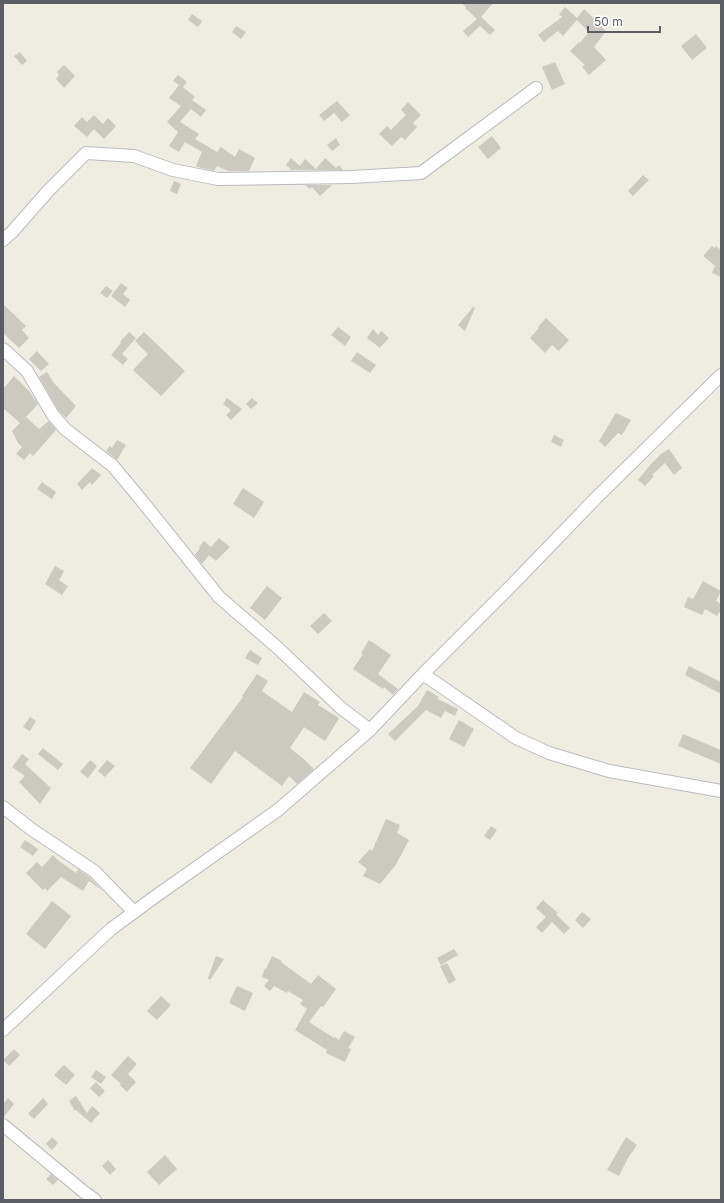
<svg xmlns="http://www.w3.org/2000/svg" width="724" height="1203" font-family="Inter,sans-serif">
<rect width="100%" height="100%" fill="#efede2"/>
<path fill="#cccac0" d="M 461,3 L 493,3 L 481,17 L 495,30 L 490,35 L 480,26 L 468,37 L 463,31 L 477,19 L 465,8 L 466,7 Z
M 565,7 L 577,18 L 584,9 L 606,31 L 594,47 L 606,60 L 589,75 L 582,67 L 585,65 L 570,51 L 579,42 L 580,43 L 589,32 L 577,20 L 563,36 L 558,31 L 544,42 L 538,35 L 562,17 L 559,14 Z
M 192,14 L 202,21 L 198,27 L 188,20 Z
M 236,26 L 246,32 L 241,39 L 232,32 Z
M 696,34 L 707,48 L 692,60 L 681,46 Z
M 20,52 L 27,61 L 22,65 L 14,56 Z
M 555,62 L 565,84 L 552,90 L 542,67 Z
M 64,65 L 75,76 L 64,88 L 56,79 L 59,75 L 57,72 Z
M 178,75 L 187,82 L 183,87 L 195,97 L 192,100 L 206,110 L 201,117 L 191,109 L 180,122 L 199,134 L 195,139 L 217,152 L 221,147 L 235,157 L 239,149 L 255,158 L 249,171 L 228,171 L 217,166 L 214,171 L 198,167 L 196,166 L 202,152 L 185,142 L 179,152 L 169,146 L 178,132 L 167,122 L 181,106 L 169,98 L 179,85 L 173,81 Z
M 337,101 L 350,115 L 342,122 L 334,113 L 324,121 L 319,115 Z
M 408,102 L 421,115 L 413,123 L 417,127 L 405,140 L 401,137 L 392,146 L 379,134 L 387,126 L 391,130 L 406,115 L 401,110 Z
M 94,115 L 103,124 L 108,118 L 116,126 L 104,139 L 94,129 L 87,137 L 74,126 L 82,117 L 87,122 Z
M 492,136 L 501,148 L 488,159 L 478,147 Z
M 336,138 L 340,145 L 332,151 L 327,145 Z
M 291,158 L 300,166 L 305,159 L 316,169 L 325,158 L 336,168 L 339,165 L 343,170 L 289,170 L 291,169 L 286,165 Z
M 643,175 L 649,180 L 633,196 L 628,191 Z
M 174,181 L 181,184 L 177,194 L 170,191 Z
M 305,185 L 332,185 L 320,196 L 312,187 L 310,189 Z
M 712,246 L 715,248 L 716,246 L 721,250 L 721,277 L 712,273 L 715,266 L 703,256 Z
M 121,283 L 128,288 L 123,294 L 130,300 L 125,307 L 111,296 Z
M 106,286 L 113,291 L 107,298 L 100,293 Z
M 3,304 L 26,326 L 22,330 L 29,338 L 19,348 L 3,333 Z
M 473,307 L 475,308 L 465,331 L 458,325 Z
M 546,318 L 569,340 L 559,351 L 552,345 L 545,353 L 530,338 L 539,328 L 538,327 Z
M 338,327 L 351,337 L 345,346 L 331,335 Z
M 373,329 L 378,335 L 381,331 L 389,338 L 380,348 L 367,338 Z
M 129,332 L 136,338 L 122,354 L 128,359 L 123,365 L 111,355 L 121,343 L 120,342 Z
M 144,332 L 185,371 L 161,396 L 133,370 L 148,354 L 135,341 Z
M 37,351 L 49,364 L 41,371 L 29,359 Z
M 357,352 L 376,365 L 370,373 L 351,361 Z
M 47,372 L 54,383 L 76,406 L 66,418 L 59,411 L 39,377 Z
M 14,376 L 29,391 L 38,404 L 26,417 L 39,429 L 49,421 L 56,430 L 33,456 L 30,453 L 24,460 L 16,454 L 22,447 L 18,443 L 12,431 L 20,423 L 3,408 L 3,389 Z
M 227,398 L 242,409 L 231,420 L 226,415 L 231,410 L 223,404 Z
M 252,398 L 258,403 L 251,409 L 246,404 Z
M 616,413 L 631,420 L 622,435 L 618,433 L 605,447 L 599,441 Z
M 554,435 L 564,440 L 561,447 L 551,442 Z
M 117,440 L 126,445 L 117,460 L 106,451 L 110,446 L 112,448 Z
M 669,449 L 682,468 L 674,475 L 665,463 L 652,475 L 654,476 L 645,486 L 638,480 L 651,464 L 661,454 Z
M 92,468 L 101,475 L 92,485 L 90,482 L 82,490 L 77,484 Z
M 42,482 L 56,492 L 52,499 L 37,489 Z
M 243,488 L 264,502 L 254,518 L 233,504 Z
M 219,538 L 230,547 L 216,561 L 209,555 L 202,564 L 195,555 L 200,548 L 199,547 L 204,541 L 211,547 Z
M 55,566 L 64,571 L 59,580 L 68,586 L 62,595 L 45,584 Z
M 703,581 L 721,591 L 716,601 L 721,604 L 721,610 L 717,616 L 705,609 L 702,615 L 684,607 L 688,597 L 693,599 Z
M 267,586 L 282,598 L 265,620 L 250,608 Z
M 324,613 L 332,621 L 318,634 L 310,626 Z
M 369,640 L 391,655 L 378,674 L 398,689 L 393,695 L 384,687 L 383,689 L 353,669 L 363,654 L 361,653 Z
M 250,650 L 262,658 L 258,665 L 245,658 Z
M 689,666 L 721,682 L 721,694 L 685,675 Z
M 257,674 L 268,681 L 262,691 L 292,712 L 304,692 L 320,702 L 318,705 L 339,718 L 325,741 L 304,727 L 290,748 L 305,760 L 314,769 L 297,784 L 289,776 L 282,786 L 235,751 L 211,784 L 190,768 L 243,697 L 242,696 Z
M 427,690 L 439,697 L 438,699 L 458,709 L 455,716 L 445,711 L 441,718 L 426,710 L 395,741 L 388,734 L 418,706 Z
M 30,717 L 36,721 L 30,731 L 23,727 Z
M 459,720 L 474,729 L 464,747 L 449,739 Z
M 683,734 L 721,750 L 721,764 L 678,746 Z
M 43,748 L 63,764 L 58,770 L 38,754 Z
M 22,754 L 29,759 L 25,764 L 51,788 L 40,804 L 19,782 L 25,776 L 12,767 Z
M 90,760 L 97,766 L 88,778 L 80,772 Z
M 107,760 L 115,766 L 105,777 L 98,771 Z
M 386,819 L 400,825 L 397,833 L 409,840 L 395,866 L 380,884 L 363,876 L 367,869 L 358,862 L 370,849 L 372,851 Z
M 491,826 L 497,830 L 490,840 L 484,836 Z
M 25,840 L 38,849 L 33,856 L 20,847 Z
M 53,855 L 59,861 L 76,873 L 78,869 L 89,877 L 103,891 L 89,881 L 83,891 L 61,877 L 47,891 L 45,888 L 43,890 L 26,873 L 37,862 L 42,867 Z
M 543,900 L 558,913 L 556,914 L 570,928 L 564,934 L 552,922 L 542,933 L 536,927 L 546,917 L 536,908 Z
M 52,901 L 71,916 L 45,949 L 26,934 Z
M 582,912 L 591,919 L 583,928 L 575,920 Z
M 454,949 L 458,955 L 441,965 L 437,958 Z
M 216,956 L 224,959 L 210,980 L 208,978 Z
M 272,956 L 282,961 L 281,962 L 311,984 L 318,975 L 336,989 L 323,1007 L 321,1006 L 309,1022 L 334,1038 L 335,1037 L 339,1040 L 344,1031 L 355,1037 L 348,1048 L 351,1049 L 345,1062 L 326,1053 L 327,1050 L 295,1030 L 307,1009 L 300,1004 L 303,1000 L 288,991 L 287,993 L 274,986 L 270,991 L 264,986 L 269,980 L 262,977 L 265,968 L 266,969 Z
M 447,963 L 456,980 L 449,984 L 440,966 Z
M 237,986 L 253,993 L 245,1011 L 229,1003 Z
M 161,996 L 171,1005 L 157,1020 L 147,1011 Z
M 14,1049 L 20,1055 L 9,1066 L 3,1060 Z
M 128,1056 L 137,1064 L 128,1074 L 136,1082 L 127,1092 L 120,1085 L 121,1084 L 111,1075 Z
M 64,1065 L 75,1075 L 66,1085 L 54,1075 Z
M 96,1070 L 106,1077 L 101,1084 L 91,1077 Z
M 96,1082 L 105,1091 L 99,1097 L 90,1088 Z
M 76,1096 L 87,1113 L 92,1106 L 100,1113 L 91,1123 L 76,1110 L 75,1111 L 69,1101 Z
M 8,1098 L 14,1104 L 3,1118 L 3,1104 Z
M 43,1098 L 48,1104 L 34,1119 L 28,1114 Z
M 52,1137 L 58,1143 L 52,1150 L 46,1144 Z
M 626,1137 L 637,1145 L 628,1158 L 619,1176 L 607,1170 Z
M 165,1155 L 177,1169 L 159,1185 L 147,1172 Z
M 108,1160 L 116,1169 L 110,1175 L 102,1166 Z
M 51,1174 L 58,1180 L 53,1185 L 46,1179 Z"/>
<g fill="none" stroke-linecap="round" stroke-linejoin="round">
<defs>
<path id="minor" d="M 3,240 L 12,232 L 49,190 L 86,153 L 134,156 L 173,170 L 218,179 L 351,177 L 421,173 L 536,88
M 3,349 L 27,371 L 53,415 L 65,429 L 113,466 L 142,501 L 219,597 L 278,648 L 341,708 L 370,730
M 423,674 L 516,738 L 549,753 L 609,771 L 721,791
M 3,807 L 31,829 L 94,871 L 134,912
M 3,1030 L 111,929 L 156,896 L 278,810 L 370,730 L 423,674 L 513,584 L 596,498 L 721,375
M 3,1125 L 84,1192 L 95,1200"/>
</defs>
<use href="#minor" stroke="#babbc2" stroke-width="14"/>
<use href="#minor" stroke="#fff" stroke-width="12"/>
</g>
<rect width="724" height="1203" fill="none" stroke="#5a5d64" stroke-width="8"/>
<path d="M588 26v6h72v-6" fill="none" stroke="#5a5d64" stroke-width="2"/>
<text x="594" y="26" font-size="12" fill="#5a5d64" stroke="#ffffff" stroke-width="3" paint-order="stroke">50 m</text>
</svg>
